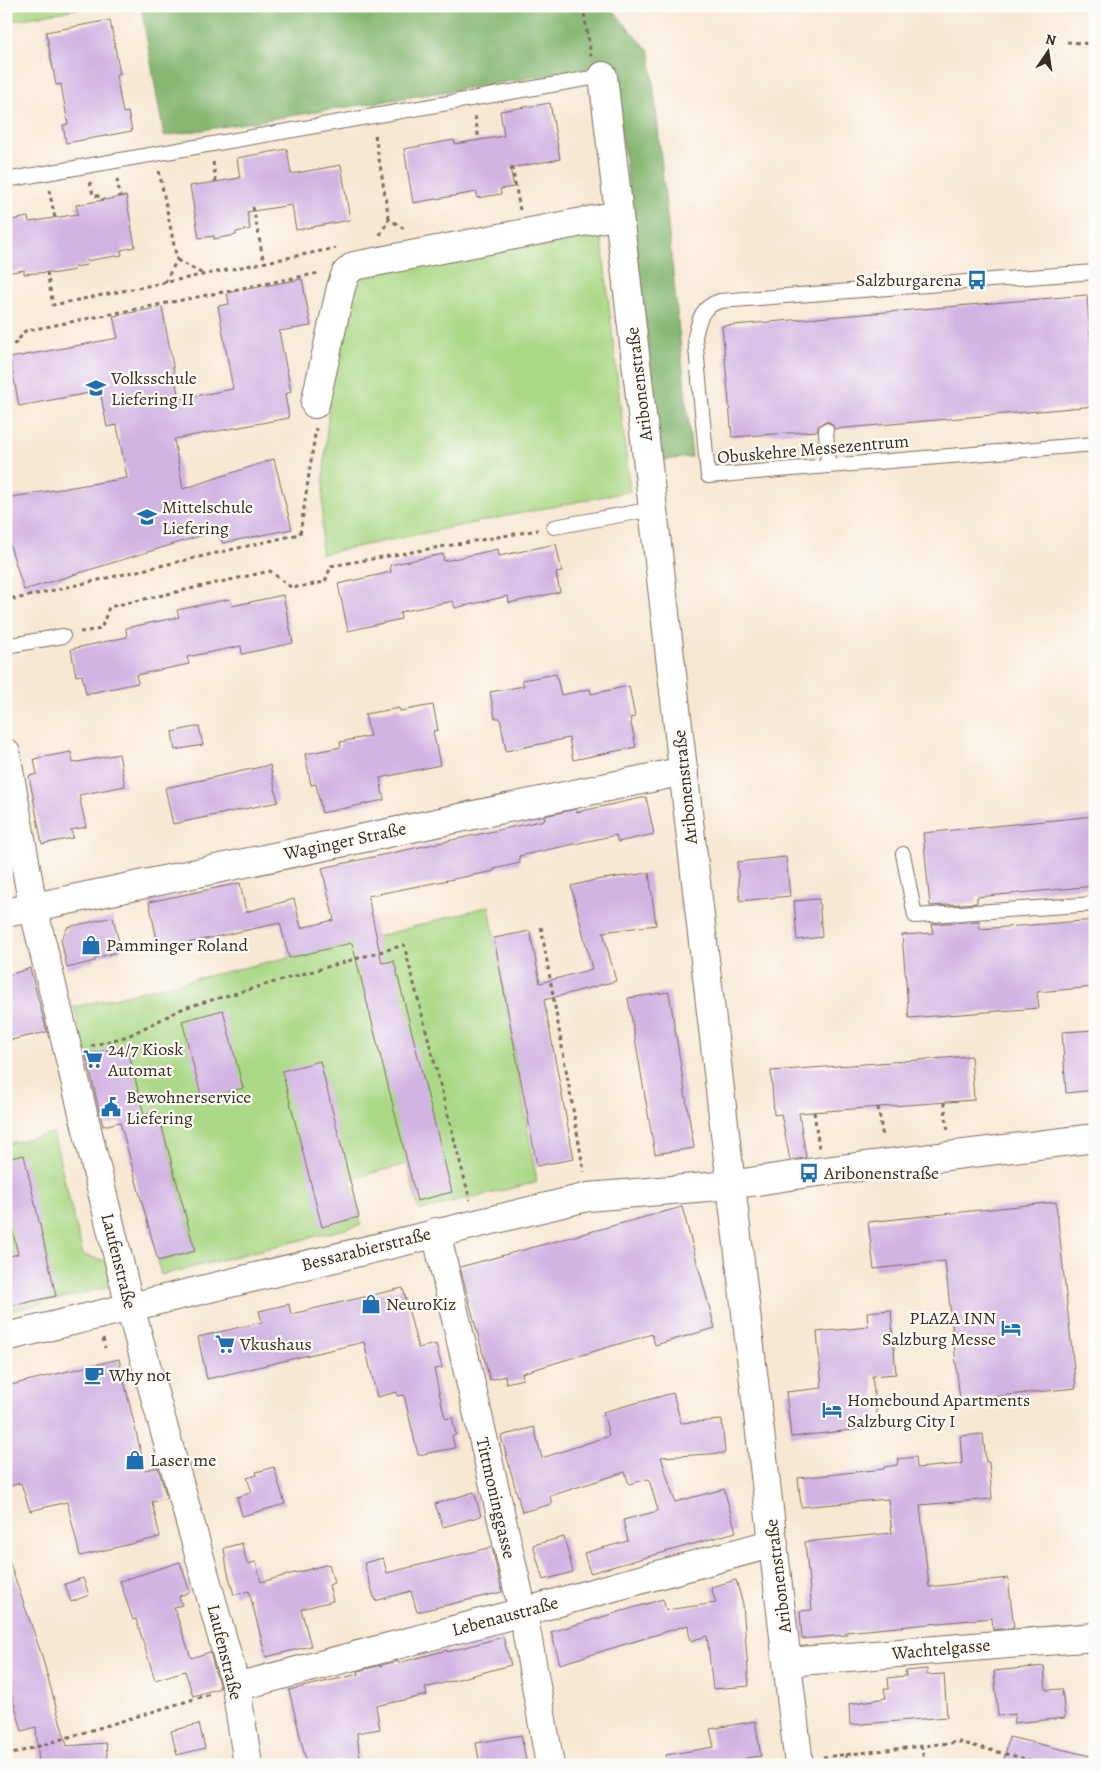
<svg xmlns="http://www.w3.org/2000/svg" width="1101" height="1771" font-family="Alegreya,serif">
<rect width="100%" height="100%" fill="#fdfcf7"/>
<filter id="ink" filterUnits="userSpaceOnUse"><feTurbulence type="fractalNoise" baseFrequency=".02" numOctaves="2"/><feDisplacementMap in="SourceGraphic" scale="10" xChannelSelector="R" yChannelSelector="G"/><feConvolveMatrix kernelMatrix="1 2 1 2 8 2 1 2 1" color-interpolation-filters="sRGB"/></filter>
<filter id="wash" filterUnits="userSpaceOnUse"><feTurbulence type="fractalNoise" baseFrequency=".0096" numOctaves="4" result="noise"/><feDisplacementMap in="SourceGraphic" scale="20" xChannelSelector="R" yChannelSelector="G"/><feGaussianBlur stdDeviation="1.12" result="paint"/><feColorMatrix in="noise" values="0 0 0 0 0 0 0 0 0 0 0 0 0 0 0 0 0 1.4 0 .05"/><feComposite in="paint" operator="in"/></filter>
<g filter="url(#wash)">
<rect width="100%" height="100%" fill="#f7e8d3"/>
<path fill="#aad886" stroke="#728152" d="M 6,6 L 92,6 L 6,22 Z
M 600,225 L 630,491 L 321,554 L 324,472 L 330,388 L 352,284 L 364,273 Z
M 489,906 L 537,1182 L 419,1211 L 407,1164 L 350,1179 L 361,1225 L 161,1275 L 158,1261 L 195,1251 L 158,1112 L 144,1115 L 86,1055 L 74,1007 L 376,937 Z
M 53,1133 L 83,1255 L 107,1261 L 113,1286 L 6,1312 L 6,1144 Z"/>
<path fill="#87b873" stroke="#617148" d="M 141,6 L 612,6 L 613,11 L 650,52 L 692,457 L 663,460 L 613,65 L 164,136 Z"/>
<g id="blocks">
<path fill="#d2b4e3" d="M 110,20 L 120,74 L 116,75 L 123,113 L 128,112 L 132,131 L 66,143 L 63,125 L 68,124 L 61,84 L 56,85 L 46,32 Z
M 550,103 L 560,159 L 510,168 L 514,187 L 500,189 L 501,194 L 477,198 L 477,192 L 413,203 L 404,149 L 454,140 L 455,144 L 504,136 L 500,111 Z
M 287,149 L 291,174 L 341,165 L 350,220 L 296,230 L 292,205 L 247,212 L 250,229 L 236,232 L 236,235 L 214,239 L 214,236 L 199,238 L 190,186 L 240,178 L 237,158 Z
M 126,196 L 135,247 L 121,250 L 122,255 L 86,261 L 87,265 L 74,267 L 75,270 L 51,274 L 51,272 L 24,274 L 24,270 L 6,273 L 6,221 L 28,217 L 29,222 L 78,214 L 76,205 Z
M 302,279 L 311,326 L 279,331 L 291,392 L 285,394 L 289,418 L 174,439 L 183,489 L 274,459 L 292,529 L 223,543 L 216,531 L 24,590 L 6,533 L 6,498 L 127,478 L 117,425 L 107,427 L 100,391 L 19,406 L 10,358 L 118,338 L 113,316 L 162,307 L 179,399 L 233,389 L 218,306 L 229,304 L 227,293 Z
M 1087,295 L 1095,406 L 835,429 L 830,422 L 825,421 L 818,426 L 817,431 L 732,437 L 722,326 Z
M 556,544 L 562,572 L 556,573 L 560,592 L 509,603 L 508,596 L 455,608 L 453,601 L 400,612 L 401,619 L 348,631 L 338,584 L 391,572 L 390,565 L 443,554 L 444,561 L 498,549 L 499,556 Z
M 283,595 L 293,643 L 242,654 L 241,646 L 187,657 L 189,664 L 136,675 L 138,683 L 86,694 L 82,675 L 76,676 L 71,649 L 127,637 L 126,628 L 179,617 L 177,610 L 230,599 L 232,606 Z
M 556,674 L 561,695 L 590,689 L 591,694 L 629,686 L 635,717 L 630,718 L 636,747 L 573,760 L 569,738 L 506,751 L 500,718 L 495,718 L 490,692 L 524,686 L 522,680 Z
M 433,705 L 438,730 L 433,731 L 440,765 L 380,778 L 384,800 L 322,813 L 316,784 L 311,785 L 305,754 L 341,747 L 340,742 L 370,736 L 365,714 L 399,708 L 400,711 Z
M 199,726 L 203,745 L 175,750 L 172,732 Z
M 71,752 L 73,763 L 119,754 L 125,786 L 79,795 L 86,827 L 71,830 L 73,838 L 42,844 L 29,776 L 37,774 L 34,759 Z
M 270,765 L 278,802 L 173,824 L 165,788 Z
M 646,797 L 654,834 L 618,842 L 616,835 L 519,856 L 520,863 L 494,869 L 494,871 L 368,896 L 382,963 L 394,961 L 452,1192 L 417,1201 L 352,943 L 289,958 L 280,923 L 159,949 L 149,902 L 240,883 L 246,912 L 294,899 L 301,928 L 334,920 L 322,868 L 545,820 L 544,816 L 576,809 L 577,812 Z
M 1095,816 L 1095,886 L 977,897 L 977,903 L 930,906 L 923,833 Z
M 786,857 L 790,896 L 740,901 L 737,862 Z
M 649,873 L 656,925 L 603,932 L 616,981 L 544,1000 L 574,1159 L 537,1166 L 494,938 L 530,931 L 540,983 L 592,969 L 571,886 L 595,880 Z
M 819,899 L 822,937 L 797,940 L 794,901 Z
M 113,917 L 121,951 L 95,958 L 95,961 L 67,968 L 61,939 L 68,927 Z
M 1095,920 L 1095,987 L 1037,992 L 1039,1008 L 909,1018 L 902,935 L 933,933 L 932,924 L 979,921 L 980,929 Z
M 30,968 L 47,1032 L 6,1041 L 6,976 Z
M 669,992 L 694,1148 L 655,1154 L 628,998 Z
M 223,1010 L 243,1088 L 202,1099 L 182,1021 Z
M 1095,1030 L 1095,1090 L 1066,1093 L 1062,1032 Z
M 127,1045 L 144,1115 L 158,1112 L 195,1251 L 158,1261 L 120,1122 L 103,1126 L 86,1055 Z
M 971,1056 L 974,1100 L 799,1113 L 806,1158 L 790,1160 L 781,1114 L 774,1115 L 771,1071 Z
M 320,1061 L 359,1217 L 322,1227 L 282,1071 Z
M 24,1155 L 56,1296 L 6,1307 L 6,1257 L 18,1254 L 6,1203 L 6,1159 Z
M 1056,1202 L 1076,1388 L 960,1400 L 945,1261 L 874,1269 L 868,1222 Z
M 682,1207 L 715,1328 L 655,1345 L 652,1334 L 522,1373 L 523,1379 L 506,1383 L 505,1376 L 490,1380 L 460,1267 Z
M 403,1288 L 418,1348 L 436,1344 L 442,1368 L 434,1369 L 444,1414 L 446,1419 L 452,1417 L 456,1435 L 452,1436 L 455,1448 L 418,1455 L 404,1395 L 397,1396 L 397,1392 L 377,1397 L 364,1342 L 207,1379 L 198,1337 L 262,1322 L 259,1311 L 289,1304 L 291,1314 Z
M 891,1310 L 896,1374 L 872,1376 L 878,1427 L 791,1437 L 786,1392 L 822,1388 L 817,1332 L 868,1327 L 867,1312 Z
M 119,1359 L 145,1470 L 158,1467 L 167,1498 L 152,1502 L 160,1537 L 80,1556 L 67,1502 L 30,1511 L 21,1483 L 6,1487 L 6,1386 Z
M 673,1393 L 681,1423 L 722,1420 L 725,1453 L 661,1457 L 675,1502 L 724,1489 L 736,1532 L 590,1573 L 584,1553 L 628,1541 L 623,1520 L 658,1511 L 649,1479 L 629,1484 L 625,1472 L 550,1496 L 552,1504 L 522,1512 L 501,1436 L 534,1427 L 542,1458 L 609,1436 L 603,1412 Z
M 983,1434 L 986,1462 L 989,1462 L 992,1499 L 920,1505 L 929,1587 L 1008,1578 L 1014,1628 L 993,1630 L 992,1618 L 846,1632 L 846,1635 L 802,1639 L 800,1611 L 812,1610 L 805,1542 L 892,1533 L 888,1499 L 801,1507 L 798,1478 L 884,1469 L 884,1467 L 897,1465 L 898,1459 L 916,1457 L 917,1468 L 962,1464 L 960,1436 Z
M 274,1467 L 285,1504 L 242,1516 L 237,1497 L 252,1492 L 247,1478 L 257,1475 L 256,1472 Z
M 474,1492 L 481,1516 L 443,1527 L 435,1504 Z
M 564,1537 L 573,1572 L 543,1580 L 533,1545 Z
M 242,1543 L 247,1564 L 256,1562 L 261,1582 L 329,1564 L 334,1583 L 329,1585 L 333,1601 L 301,1609 L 311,1646 L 266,1657 L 249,1591 L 234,1595 L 227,1569 L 224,1548 Z
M 492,1547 L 502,1592 L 417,1612 L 411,1591 L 375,1601 L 364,1563 L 383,1558 L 387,1573 Z
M 9,1561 L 41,1653 L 67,1746 L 106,1743 L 108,1765 L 39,1765 L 36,1727 L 22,1731 L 6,1674 L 6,1562 Z
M 180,1562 L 190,1592 L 179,1596 L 182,1605 L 174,1607 L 191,1658 L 210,1652 L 220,1688 L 193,1696 L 185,1671 L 155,1680 L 136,1619 L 133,1620 L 120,1581 Z
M 83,1578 L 89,1595 L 71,1602 L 65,1584 Z
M 736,1580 L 743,1604 L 749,1686 L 713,1689 L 707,1636 L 690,1641 L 688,1625 L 560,1664 L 551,1632 L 663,1599 L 666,1610 L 716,1603 L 711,1587 Z
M 503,1637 L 511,1665 L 425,1688 L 427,1695 L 376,1706 L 380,1729 L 357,1733 L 360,1760 L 307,1765 L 289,1690 L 359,1674 L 358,1671 L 398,1661 L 398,1663 L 447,1650 L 447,1652 Z
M 1044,1666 L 1046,1690 L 1062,1689 L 1065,1718 L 1013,1723 L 1015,1714 L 998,1716 L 994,1671 Z
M 927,1669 L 927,1675 L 944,1674 L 947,1717 L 850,1725 L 849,1704 L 886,1698 L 884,1689 L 889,1689 L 888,1678 L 906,1676 L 905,1671 Z
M 755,1721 L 761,1756 L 746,1758 L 747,1765 L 667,1765 L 666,1755 L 714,1747 L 710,1729 Z
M 199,1724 L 205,1748 L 177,1755 L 171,1731 Z
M 521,1735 L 526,1760 L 500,1765 L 480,1765 L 476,1743 Z
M 1009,1737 L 1095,1757 L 1095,1765 L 1003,1765 Z"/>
</g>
</g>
<g filter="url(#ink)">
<use href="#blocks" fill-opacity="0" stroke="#7d6c5d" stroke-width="1"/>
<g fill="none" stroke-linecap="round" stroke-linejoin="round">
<defs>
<path id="service" d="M 6,180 L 603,76
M 1095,272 L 720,301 C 701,307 699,319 695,337 L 708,476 L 1095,444
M 826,430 L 828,466
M 554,527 L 653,509
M 6,646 L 63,636
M 903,854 L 915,916 L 1095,904"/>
<path id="minor" d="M 315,404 L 341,287 L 346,273 L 354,266 L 619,215
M 6,753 L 33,907 L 130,1307 L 236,1687 L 248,1765
M 6,913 L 684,771
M 436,1232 L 523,1612 L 550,1765
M 6,1337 L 588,1197 L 731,1185 L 603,76
M 788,1662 L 1095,1637
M 236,1687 L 523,1612 L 774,1543"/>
<path id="tertiary" d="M 799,1765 L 731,1185 L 809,1173 L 1095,1138"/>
</defs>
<use href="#service" stroke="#7d6c5d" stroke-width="16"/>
<use href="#minor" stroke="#7d6c5d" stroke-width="30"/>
<use href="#tertiary" stroke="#7d6c5d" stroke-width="30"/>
<path stroke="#7d6c5d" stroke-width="3" stroke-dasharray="4 4" stroke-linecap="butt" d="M 583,6 L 591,56
M 1067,42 L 1095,44
M 1090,43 L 1095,97
M 475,116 L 479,140
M 375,135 L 389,219
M 213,162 L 216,182
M 512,167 L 520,210
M 159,171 L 177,260 L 165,282
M 117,179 L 120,197
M 90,182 L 93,195 L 102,197 L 103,200
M 49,190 L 55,218
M 253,207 L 264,263
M 380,235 L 389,219 L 406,230
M 177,260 L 203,274
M 47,272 L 53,305 L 336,248
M 6,348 L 16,343 L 25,331 L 319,273
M 6,592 L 15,599 L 300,534 L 316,428
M 80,632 L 101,629 L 109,607 L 270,571 L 292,588 L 325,582 L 331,566 L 538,530
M 541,927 L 584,1172
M 91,1046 L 128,1036 L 184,1008 L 404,945 L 470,1200
M 944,1102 L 948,1131
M 878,1107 L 883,1138
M 814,1112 L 819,1148
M 103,1338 L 105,1348
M 921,1745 L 925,1765
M 846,1754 L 847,1765
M 6,1756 L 211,1694
M 823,1757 L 959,1742 L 1049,1765"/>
<use href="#service" stroke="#fff" stroke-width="14"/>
<use href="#minor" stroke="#fff" stroke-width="28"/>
<use href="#tertiary" stroke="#fff" stroke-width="28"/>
</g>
</g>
<defs>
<symbol id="bus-bare" viewBox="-9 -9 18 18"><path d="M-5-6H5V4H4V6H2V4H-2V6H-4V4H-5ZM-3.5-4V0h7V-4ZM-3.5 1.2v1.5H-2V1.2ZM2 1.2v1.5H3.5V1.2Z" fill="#1f6fb2" stroke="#fdfcf7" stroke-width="2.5" paint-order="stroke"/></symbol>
<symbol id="school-bare" viewBox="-9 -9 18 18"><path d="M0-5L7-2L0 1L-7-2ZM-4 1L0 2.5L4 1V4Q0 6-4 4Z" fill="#1f6fb2" stroke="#fdfcf7" stroke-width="2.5" paint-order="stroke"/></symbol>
<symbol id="shop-bare" viewBox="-9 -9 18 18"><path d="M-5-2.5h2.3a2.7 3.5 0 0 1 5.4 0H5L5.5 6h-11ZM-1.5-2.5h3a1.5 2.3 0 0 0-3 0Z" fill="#1f6fb2" stroke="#fdfcf7" stroke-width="2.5" paint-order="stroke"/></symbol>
<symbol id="supermarket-bare" viewBox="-9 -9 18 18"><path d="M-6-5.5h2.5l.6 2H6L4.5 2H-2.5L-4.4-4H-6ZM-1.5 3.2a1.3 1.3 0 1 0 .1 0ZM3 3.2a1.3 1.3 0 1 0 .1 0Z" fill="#1f6fb2" stroke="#fdfcf7" stroke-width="2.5" paint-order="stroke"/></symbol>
<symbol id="civic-bare" viewBox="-9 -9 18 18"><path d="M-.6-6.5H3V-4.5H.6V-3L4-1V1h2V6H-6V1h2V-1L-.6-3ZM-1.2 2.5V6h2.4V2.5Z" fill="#1f6fb2" stroke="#fdfcf7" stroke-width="2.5" paint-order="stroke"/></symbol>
<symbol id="hotel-bare" viewBox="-9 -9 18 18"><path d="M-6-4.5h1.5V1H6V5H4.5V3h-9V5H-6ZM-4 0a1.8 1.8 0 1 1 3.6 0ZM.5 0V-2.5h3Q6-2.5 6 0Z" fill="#1f6fb2" stroke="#fdfcf7" stroke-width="2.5" paint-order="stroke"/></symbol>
<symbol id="cafe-bare" viewBox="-9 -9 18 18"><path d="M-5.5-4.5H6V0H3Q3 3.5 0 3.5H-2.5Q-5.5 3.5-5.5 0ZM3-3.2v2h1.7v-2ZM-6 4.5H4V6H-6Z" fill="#1f6fb2" stroke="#fdfcf7" stroke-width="2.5" paint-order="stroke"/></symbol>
</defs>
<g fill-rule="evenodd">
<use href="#bus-bare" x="963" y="266" width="28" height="28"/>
<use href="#school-bare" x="82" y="374" width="28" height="28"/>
<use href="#school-bare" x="133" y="503" width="28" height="28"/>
<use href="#shop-bare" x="77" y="931" width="28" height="28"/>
<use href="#supermarket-bare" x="79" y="1045" width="28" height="28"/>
<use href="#civic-bare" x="97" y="1093" width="28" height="28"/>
<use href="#bus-bare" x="795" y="1159" width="28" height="28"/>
<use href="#shop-bare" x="357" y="1290" width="28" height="28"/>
<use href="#hotel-bare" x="997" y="1314" width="28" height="28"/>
<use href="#supermarket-bare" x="211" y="1330" width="28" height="28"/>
<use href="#cafe-bare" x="80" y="1361" width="28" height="28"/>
<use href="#hotel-bare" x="818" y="1396" width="28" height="28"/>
<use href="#shop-bare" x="121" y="1446" width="28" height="28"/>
</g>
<g text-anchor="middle" stroke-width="4.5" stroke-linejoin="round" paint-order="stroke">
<g font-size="18" fill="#3b2a1e" stroke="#fdfcf7" text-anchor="start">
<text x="962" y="286" text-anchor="end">Salzburgarena</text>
<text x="111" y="384">Volksschule<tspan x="111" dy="21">Liefering II</tspan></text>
<text x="162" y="513">Mittelschule<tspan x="162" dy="21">Liefering</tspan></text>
<text x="106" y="951">Pamminger Roland</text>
<text x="108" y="1055">24/7 Kiosk<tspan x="108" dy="21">Automat</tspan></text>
<text x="126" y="1103">Bewohnerservice<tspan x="126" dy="21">Liefering</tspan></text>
<text x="824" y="1179">Aribonenstraße</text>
<text x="386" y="1310">NeuroKiz</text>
<text x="996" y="1324" text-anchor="end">PLAZA INN<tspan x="996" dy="21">Salzburg Messe</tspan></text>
<text x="240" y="1350">Vkushaus</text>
<text x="109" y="1381">Why not</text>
<text x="847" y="1406">Homebound Apartments<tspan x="847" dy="21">Salzburg City I</tspan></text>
<text x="150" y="1466">Laser me</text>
</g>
<g font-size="18" fill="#3b2a1e" stroke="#fdfcf7">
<text transform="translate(639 384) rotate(-97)" y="6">Aribonenstraße</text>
<text transform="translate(813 449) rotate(-5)" y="6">Obuskehre Messezentrum</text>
<text transform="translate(685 787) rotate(-96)" y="6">Aribonenstraße</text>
<text transform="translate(345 841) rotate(-12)" y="6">Waginger Straße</text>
<text transform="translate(366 1249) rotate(-14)" y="6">Bessarabierstraße</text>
<text transform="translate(119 1261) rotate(76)" y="6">Laufenstraße</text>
<text transform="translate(496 1498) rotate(77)" y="6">Tittmoninggasse</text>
<text transform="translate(778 1576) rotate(-97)" y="6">Aribonenstraße</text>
<text transform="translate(505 1616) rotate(-15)" y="6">Lebenaustraße</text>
<text transform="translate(941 1649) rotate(-5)" y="6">Wachtelgasse</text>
<text transform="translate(225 1652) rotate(76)" y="6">Laufenstraße</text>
</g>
</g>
<rect width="1101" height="1771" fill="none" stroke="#fdfcf7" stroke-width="25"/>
<g transform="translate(1048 52) rotate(13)" stroke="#fdfcf7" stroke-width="4" paint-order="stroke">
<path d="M0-4L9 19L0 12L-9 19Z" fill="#3b2a1e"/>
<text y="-8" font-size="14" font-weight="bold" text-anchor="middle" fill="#3b2a1e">N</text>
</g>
</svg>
